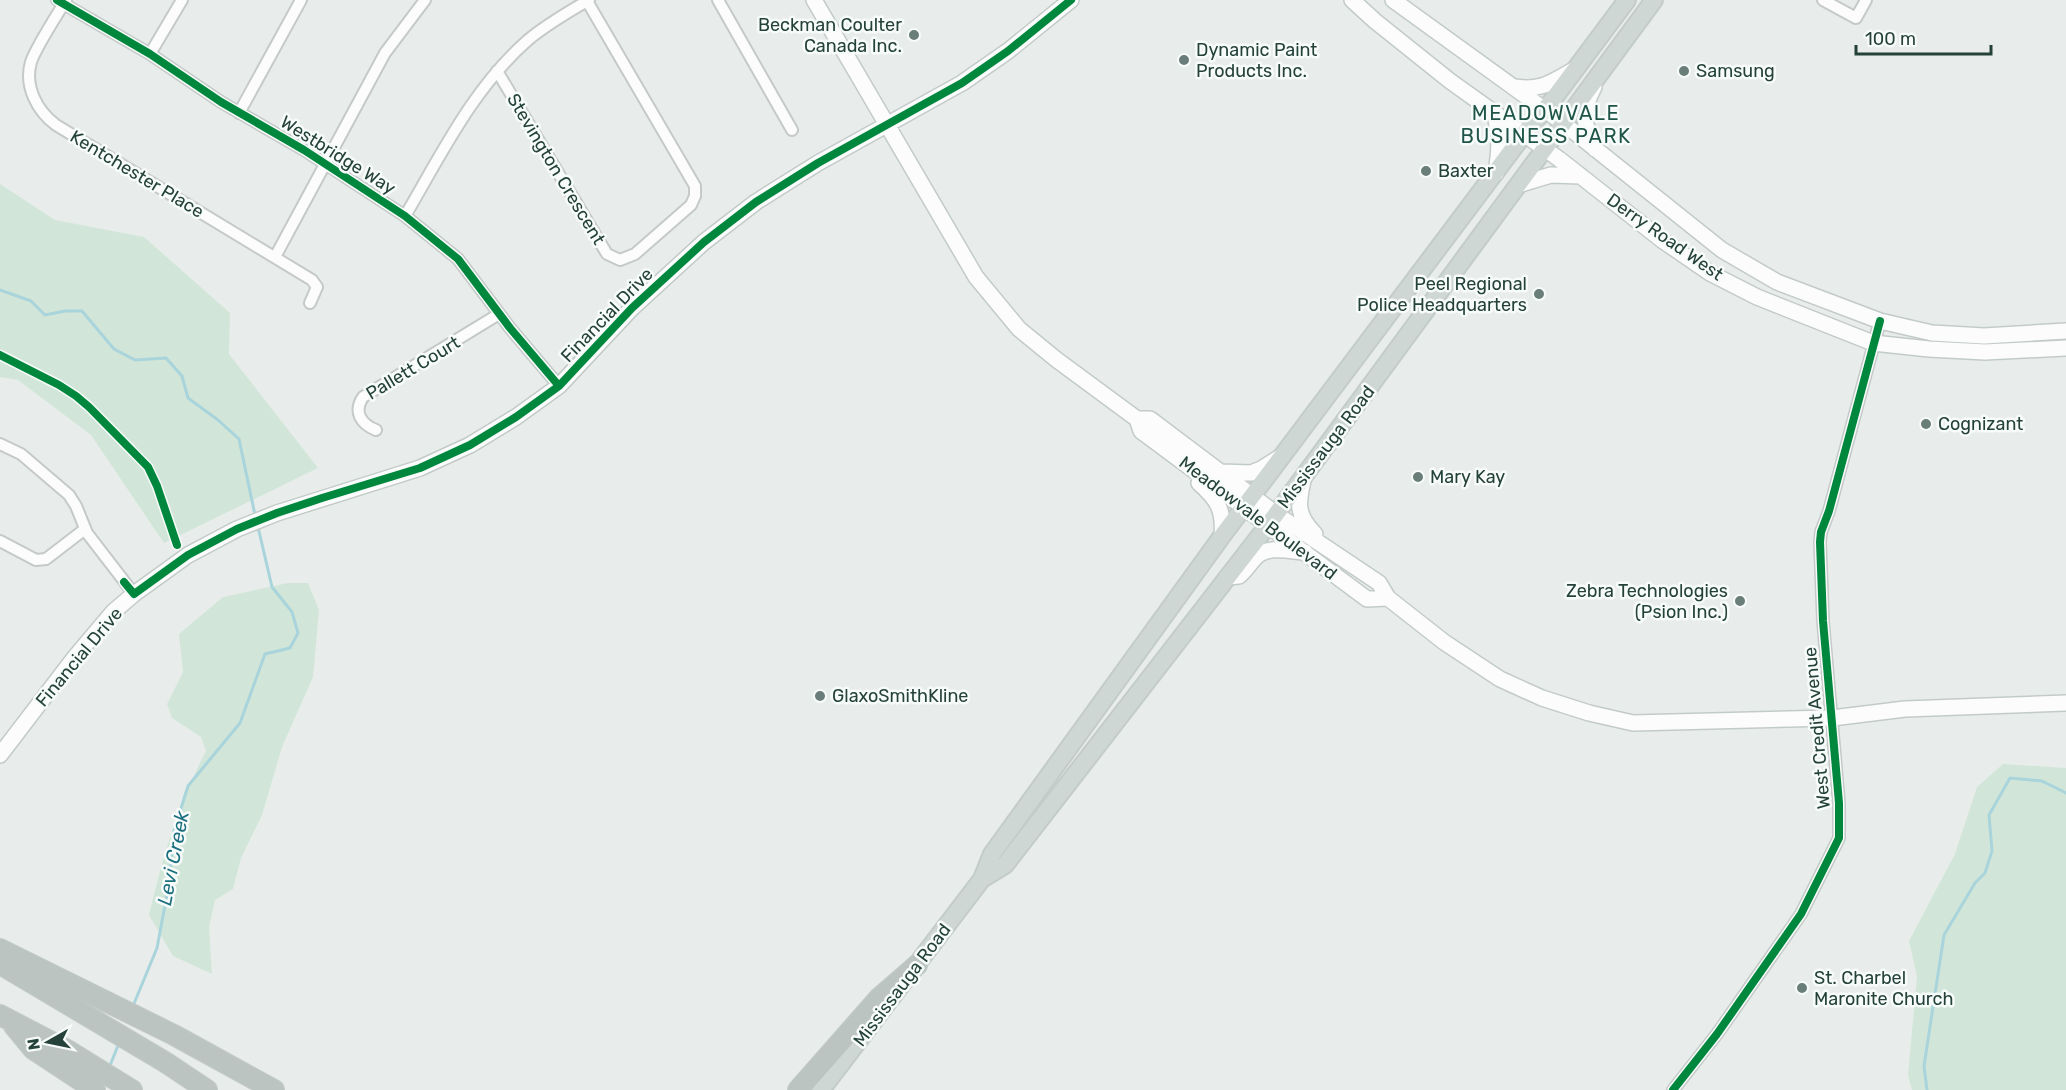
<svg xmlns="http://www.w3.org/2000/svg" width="2066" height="1090" font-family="Rubik,sans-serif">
<rect width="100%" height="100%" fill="#e8edeb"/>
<path fill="#d1e6d8" d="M 0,184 L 55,220 L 144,237 L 230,313 L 229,354 L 318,468 L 164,543 L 91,435 L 18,380 L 0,377 Z
M 288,583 L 308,583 L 319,610 L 313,677 L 282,747 L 262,815 L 241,858 L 233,889 L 215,900 L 209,927 L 212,974 L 173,956 L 149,915 C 162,859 179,802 206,751 L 201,737 L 172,718 L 167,704 L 183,672 L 179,634 L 223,597 Z
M 2003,764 L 2066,768 L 2066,1090 L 1912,1090 L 1908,1075 L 1917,977 L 1909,941 L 1955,854 L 1977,787 Z"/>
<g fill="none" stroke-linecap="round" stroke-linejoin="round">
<path stroke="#a9d4db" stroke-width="3" d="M 0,290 L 31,301 L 45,315 L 65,311 L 82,311 L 114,349 L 135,360 L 166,358 L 182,376 L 188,398 L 218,420 L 239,439 L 255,515
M 133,1006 L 157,948 L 169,884 L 174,831 L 188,786 L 240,723 L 265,654 L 290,648 L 298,633 L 292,612 L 272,587 L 258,527
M 109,1068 L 119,1043
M 1927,1090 L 1924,1066 L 1944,935 L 1975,883 L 1985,873 L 1992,851 L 1989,815 L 2010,778 L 2042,781 L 2066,793"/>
<defs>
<path id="street" d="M 57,0 L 150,54 L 221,102 L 304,150 L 405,216 L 458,259 L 510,328 L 559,386
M 66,0 C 57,15 36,47 31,62 C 24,86 37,111 56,125 L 312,280 L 317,287 L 310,303
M 718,0 L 792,130
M 1823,0 L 1856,18 L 1866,0
M 150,54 L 182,0
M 497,71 L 607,254 L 620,260 L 635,254 L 691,205 L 695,196 L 695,186 L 587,1
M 239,113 L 301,0
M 405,216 C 441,155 473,88 528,40 C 546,25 568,12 589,0
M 275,257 L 385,53 L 425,0
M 376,430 C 361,424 353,412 363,397 L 499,314
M 0,444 L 21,454 L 69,495 L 76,506 L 87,533 L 134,594
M 0,541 L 36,560 L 46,559 L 85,529
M 1673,1090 L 1717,1034 L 1801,914 L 1839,838 L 1839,803 L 1823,621 L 1820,542 L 1821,532 L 1829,511 L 1880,321"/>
<path id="secondary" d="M 814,0 L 976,277 L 1019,329 L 1057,360 L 1137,419 L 1141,431 L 1367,599 L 1388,598
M 1352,0 L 1375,21 L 1450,81 L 1559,159 L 1662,240 L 1710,273 L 1757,297 L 1873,343 L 1929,349 L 1985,352 L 2066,348
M 1393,0 L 1563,123 L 1722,250 L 1777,282 L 1880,321 L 1932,333 L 1984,336 L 2066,331
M 1514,87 C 1542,91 1552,82 1575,69
M 1594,87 C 1581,112 1583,123 1595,149
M 1494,111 C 1500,135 1500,148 1496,173
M 1518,185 L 1551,175 L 1581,176
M 1137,419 L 1150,419 L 1276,514 L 1379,583 L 1388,598 L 1444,642 L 1500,679 L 1542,698 L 1589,713 L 1633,723 L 1832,718 L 1905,709 L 2066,703
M 1221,472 L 1251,473 L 1261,469 L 1280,457
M 1304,476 C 1298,502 1295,514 1315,534
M 1199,483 C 1218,500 1224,510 1222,536
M 1227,577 L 1239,576 C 1246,570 1250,563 1256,557 C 1268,545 1289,551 1305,552
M 0,755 L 75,657 L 113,612 L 134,594 L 188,555 L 237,529 L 277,513 L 420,468 L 470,445 L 516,417 L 559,386 L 632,308 L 704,242 L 756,202 L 818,163 L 962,83 L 1008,51 L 1071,0"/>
<path id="primary" d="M 982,879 L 1005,865 L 1268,525 L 1654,0
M 821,1090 L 982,879 L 992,854 L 1222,536 L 1524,134 L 1551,102 L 1627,0"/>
<path id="highway" d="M 0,949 L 174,1035 L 274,1090
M 0,964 L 165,1062 L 207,1090
M 0,1015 L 69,1051 L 132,1090
M 14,1026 L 33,1049 L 95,1090
M 798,1090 L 879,998 L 917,965"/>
</defs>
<use href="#street" stroke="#c5cac8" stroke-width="14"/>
<use href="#secondary" stroke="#c3cbc8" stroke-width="18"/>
<use href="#primary" stroke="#c3ccc9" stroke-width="20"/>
<use href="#highway" stroke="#c3ccc9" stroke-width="22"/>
<use href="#street" stroke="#fcfcfc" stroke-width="10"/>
<use href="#secondary" stroke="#fcfcfc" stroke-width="15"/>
<use href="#primary" stroke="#cfd7d5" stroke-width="16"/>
<use href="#highway" stroke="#bcc4c2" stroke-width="20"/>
<defs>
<path id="cycleway" d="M 57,0 L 150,54 L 221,102 L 304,150 L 405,216 L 458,259 L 510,328 L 559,386
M 0,355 L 59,385 L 76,396 L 89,407 L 148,467 L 157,486 L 177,545
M 124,582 L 134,594 L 188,555 L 237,529 L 277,513 L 322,498 L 420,468 L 470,445 L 516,417 L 559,386 L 632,308 L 704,242 L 756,202 L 818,163 L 962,83 L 1008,51 L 1071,0
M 1673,1090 L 1717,1034 L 1801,914 L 1839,838 L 1839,803 L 1823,621 L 1820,542 L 1821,532 L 1829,511 L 1880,321"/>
</defs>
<use href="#cycleway" stroke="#f7fbf9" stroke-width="11"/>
<use href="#cycleway" stroke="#00873e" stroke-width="8"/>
</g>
<g fill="#697e78" stroke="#f7fbf9" stroke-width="2">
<circle cx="914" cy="35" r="6"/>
<circle cx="1184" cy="60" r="6"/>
<circle cx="1684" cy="71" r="6"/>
<circle cx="1426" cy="171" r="6"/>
<circle cx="1539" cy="294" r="6"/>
<circle cx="1926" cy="424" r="6"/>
<circle cx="1418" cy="477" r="6"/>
<circle cx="1740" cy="601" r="6"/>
<circle cx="820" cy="696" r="6"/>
<circle cx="1802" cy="988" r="6"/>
</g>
<g text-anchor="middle" stroke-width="5" stroke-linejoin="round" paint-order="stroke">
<g font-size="18" fill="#24423a" stroke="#f7fbf9" text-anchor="start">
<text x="902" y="31" text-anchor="end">Beckman Coulter<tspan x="902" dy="21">Canada Inc.</tspan></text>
<text x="1196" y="56">Dynamic Paint<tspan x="1196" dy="21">Products Inc.</tspan></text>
<text x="1696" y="77">Samsung</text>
<text x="1438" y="177">Baxter</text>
<text x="1527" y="290" text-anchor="end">Peel Regional<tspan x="1527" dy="21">Police Headquarters</tspan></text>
<text x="1938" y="430">Cognizant</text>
<text x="1430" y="483">Mary Kay</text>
<text x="1728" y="597" text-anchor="end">Zebra Technologies<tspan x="1728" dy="21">(Psion Inc.)</tspan></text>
<text x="832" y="702">GlaxoSmithKline</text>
<text x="1814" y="984">St. Charbel<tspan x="1814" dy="21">Maronite Church</tspan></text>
</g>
<g font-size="18" fill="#24423a" stroke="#f7fbf9">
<text transform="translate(338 155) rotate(32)" y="6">Westbridge Way</text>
<text transform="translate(556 169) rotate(59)" y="6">Stevington Crescent</text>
<text transform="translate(137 174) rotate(31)" y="6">Kentchester Place</text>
<text transform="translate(1665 237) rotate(35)" y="6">Derry Road West</text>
<text transform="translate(607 315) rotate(-46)" y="6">Financial Drive</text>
<text transform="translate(413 368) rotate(-31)" y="6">Pallett Court</text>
<text transform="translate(1326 447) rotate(-53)" y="6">Mississauga Road</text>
<text transform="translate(1258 518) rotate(37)" y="6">Meadowvale Boulevard</text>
<text transform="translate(79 657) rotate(-50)" y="6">Financial Drive</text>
<text transform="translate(1817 728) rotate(-95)" y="6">West Credit Avenue</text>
<text transform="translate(902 985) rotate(-53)" y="6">Mississauga Road</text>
</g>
<g font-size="20" letter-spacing="1.5" fill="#1f5548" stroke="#f7fbf9">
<text x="1546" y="120">MEADOWVALE<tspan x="1546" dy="23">BUSINESS PARK</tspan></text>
</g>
<g font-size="20" font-style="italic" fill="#1c6f80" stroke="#f7fbf9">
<text transform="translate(173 858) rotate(-79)" y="7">Levi Creek</text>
</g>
</g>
<g transform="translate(48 1042) rotate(261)" stroke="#f7fbf9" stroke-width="4.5" paint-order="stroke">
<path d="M0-4.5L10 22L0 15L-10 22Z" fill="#24423a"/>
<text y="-9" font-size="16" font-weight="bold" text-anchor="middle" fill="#24423a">N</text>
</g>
<path d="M1856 45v9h135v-9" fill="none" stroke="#24423a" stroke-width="3"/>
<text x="1865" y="45" font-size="18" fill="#24423a" stroke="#f7fbf9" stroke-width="4.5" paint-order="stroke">100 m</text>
</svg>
